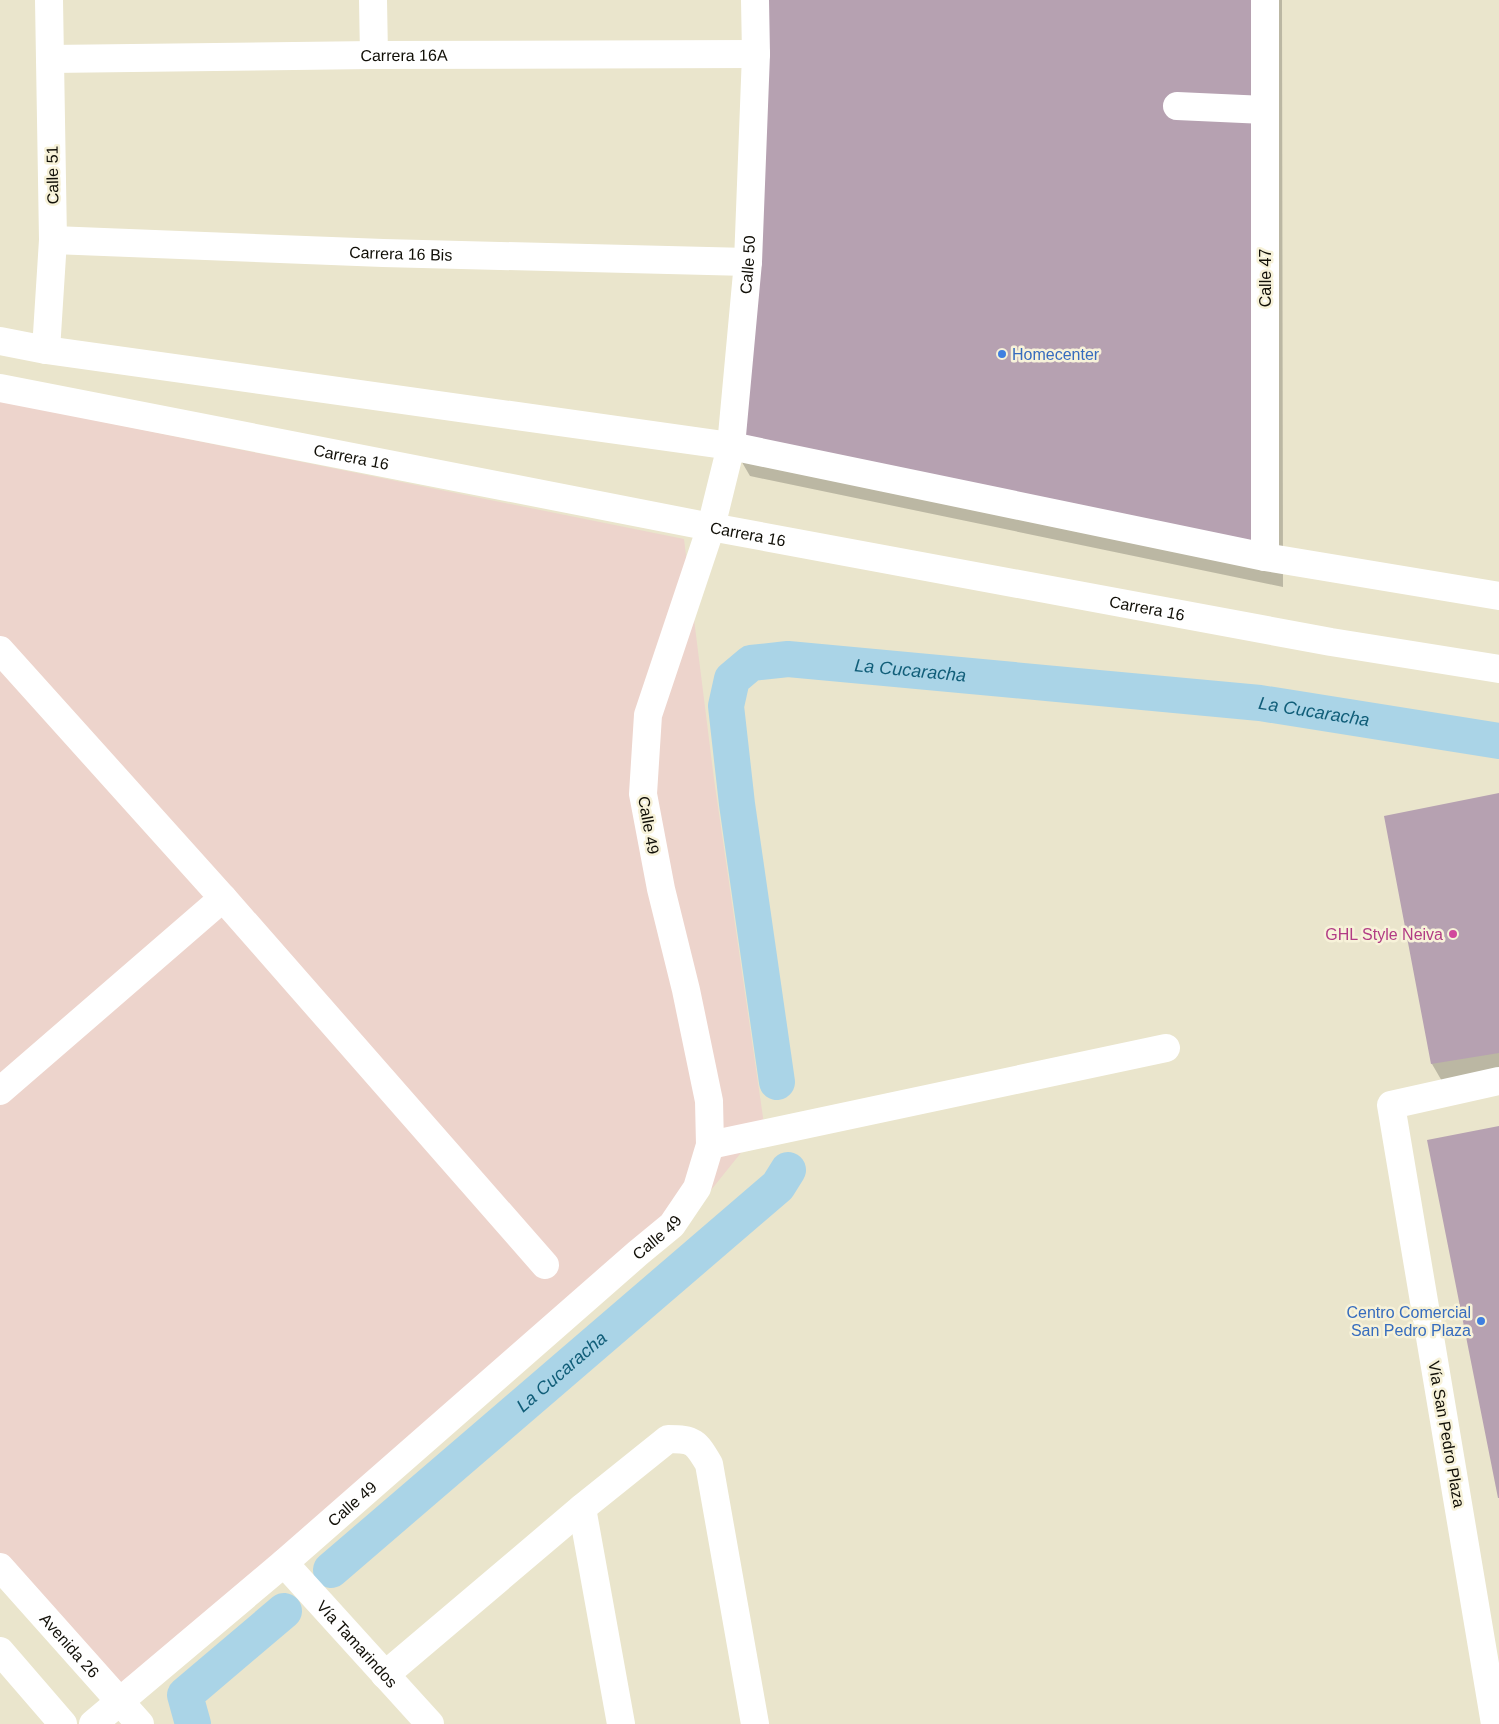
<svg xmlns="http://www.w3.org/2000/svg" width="1499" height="1724" font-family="Arial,sans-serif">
<rect width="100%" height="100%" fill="#eae5cc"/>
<path fill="#edd4cc" d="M 0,401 L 684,539 L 714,779 L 764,1124 L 663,1250 L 120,1701 L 0,1561 Z"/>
<path fill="#0003" d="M 757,0 L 1282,0 L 1283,587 L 750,476 L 732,445 Z
M 1499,794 L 1499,1086 L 1450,1095 L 1432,1064 L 1385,817 Z"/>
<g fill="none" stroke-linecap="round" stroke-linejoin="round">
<g stroke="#aad4e7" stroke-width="36">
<path id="s1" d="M 777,1082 L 737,804 L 726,706 L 732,679 L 751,663 L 788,659 L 1260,703 L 1499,741"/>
<path id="s2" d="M 331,1570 L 778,1186 L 788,1170"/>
<path d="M 193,1724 L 185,1695 L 284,1611"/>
</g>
</g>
<path fill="#b6a1b1" d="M 756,0 L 1265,0 L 1265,557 L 731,446 Z
M 1499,793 L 1499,1053 L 1431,1064 L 1384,816 Z
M 1499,1126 L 1499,1498 L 1498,1498 L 1427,1140 Z"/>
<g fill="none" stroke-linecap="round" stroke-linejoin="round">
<g stroke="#fff" stroke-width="28">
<path d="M 373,0 L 374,55"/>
<path d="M 1265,0 L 1265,557"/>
<path id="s3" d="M 50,59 L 374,55 L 756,54"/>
<path d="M 1177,106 L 1265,110"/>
<path id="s4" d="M 53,240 L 383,253 L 748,262"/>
<path d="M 46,350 L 53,240 L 49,0"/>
<path d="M 0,650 L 223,898 L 0,1091"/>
<path d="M 223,898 L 545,1265"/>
<path d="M 710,1145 L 1166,1048"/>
<path d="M 582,1508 L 621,1724"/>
<path id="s5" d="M 284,1563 L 430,1724"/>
<path d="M 385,1675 L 582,1508 L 668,1439 C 694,1439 696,1442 709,1464 L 755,1724"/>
<path id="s6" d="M 93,1724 L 284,1563 L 638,1253 L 672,1225 L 697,1188 L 710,1145 L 709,1101 L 686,990 L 661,889 L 643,794 L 648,715 L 711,527 L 731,446 L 748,262 L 756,54 L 755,0"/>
<path d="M 1495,1724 L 1391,1105 L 1499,1081"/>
</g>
<g stroke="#fff" stroke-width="28">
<path d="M 0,341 L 46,350 L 731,446 L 1265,557 L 1499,596"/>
<path id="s7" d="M 0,388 L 711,527 L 1331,642 L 1499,669"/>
<path id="s8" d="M 0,1567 L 140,1724"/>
<path d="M 0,1651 L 63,1724"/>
</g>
</g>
<g fill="#3f7fe0" stroke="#f7f2d9" stroke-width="2">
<circle cx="1002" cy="354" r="5"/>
<circle cx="1481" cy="1321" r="5"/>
</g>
<circle fill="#d1479c" stroke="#f7f2d9" stroke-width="2" cx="1453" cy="934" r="5"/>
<g text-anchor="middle" stroke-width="5" stroke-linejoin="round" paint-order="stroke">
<g font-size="16" fill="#110f07" stroke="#f7f2d9">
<text dy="6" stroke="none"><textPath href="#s3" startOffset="354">Carrera 16A</textPath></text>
<text transform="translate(52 175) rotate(-91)" y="6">Calle 51</text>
<text dy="6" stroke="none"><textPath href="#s4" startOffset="348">Carrera 16 Bis</textPath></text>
<text dy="6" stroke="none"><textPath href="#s6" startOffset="1755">Calle 50</textPath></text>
<text transform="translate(1265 278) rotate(-90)" y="6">Calle 47</text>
<text dy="6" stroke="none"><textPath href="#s7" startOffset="358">Carrera 16</textPath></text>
<text dy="6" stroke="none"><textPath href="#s7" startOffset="762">Carrera 16</textPath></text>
<text dy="6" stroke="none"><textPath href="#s7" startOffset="1168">Carrera 16</textPath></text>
<text transform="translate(649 825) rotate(80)" y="6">Calle 49</text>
<text dy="6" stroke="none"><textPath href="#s6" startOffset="745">Calle 49</textPath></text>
<text transform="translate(1447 1434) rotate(80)" y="6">Vía San Pedro Plaza</text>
<text dy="6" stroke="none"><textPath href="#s6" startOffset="340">Calle 49</textPath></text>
<text dy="6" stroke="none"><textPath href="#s5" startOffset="109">Vía Tamarindos</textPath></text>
<text dy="6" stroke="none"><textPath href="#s8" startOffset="105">Avenida 26</textPath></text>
</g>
<g font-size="16" fill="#366cbe" stroke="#f7f2d9" text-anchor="start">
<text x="1012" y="360">Homecenter</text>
<text x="1471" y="1318" text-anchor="end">Centro Comercial<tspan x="1471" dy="18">San Pedro Plaza</tspan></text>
</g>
<g font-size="16" fill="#b23c85" stroke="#f7f2d9" text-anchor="end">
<text x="1443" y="940">GHL Style Neiva</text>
</g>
<g font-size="18" font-style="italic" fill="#115e79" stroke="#f7f2d9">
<text dy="6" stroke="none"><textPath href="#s1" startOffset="592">La Cucaracha</textPath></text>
<text dy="6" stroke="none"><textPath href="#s1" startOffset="998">La Cucaracha</textPath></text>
<text dy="6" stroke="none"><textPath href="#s2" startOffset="304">La Cucaracha</textPath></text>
</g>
</g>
</svg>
